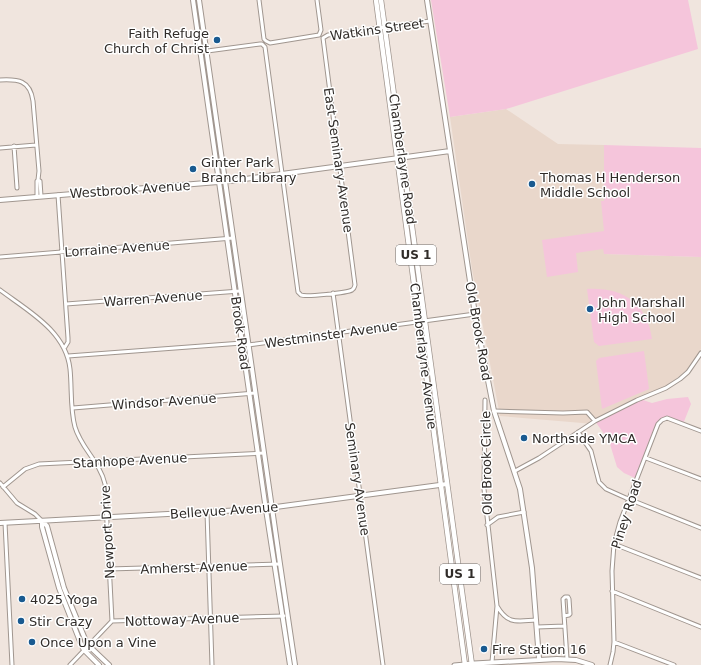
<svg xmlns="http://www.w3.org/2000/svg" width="701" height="665" font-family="'DejaVu Sans',sans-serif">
<rect width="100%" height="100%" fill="#f0e5de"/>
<path fill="#e9d7cb" d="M 506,109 L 558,144 L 604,145 L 604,254 L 701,257 L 701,349 L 688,369 L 667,386 L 594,424 L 500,416 L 472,269 L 450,117 Z"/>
<path fill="#f5c5db" d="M 431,0 L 688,0 L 698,49 L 506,109 L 450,117 Z
M 604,145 L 701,148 L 701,257 L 604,254 L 603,249 L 576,253 L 578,272 L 547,277 L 542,240 L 604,231 L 601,201 L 604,201 Z
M 587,289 C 623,287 647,303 652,339 L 599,346 L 594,342 Z
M 644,351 L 649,389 L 602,409 L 596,361 L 599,358 Z
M 688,397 L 691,404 L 683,424 L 667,418 L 658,424 L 637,479 L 624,473 L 617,467 L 609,441 L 595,421 L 640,399 L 652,403 L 667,399 Z"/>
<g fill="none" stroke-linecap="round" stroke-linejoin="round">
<defs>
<path id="street" d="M 259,0 L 264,39 L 266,41 L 270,43 L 319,35 L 321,30 L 317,0
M 200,52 L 260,44 L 262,44 L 265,47 L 298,292 L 301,295 C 306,297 347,293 352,290 C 355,288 354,287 355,285 L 323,38 L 328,35 L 430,21
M 0,80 C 18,79 30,80 33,101 L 39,171 L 38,180 L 37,181 L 37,197
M 14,146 L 17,188
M 0,148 L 36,145
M 38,180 L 40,181 L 41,196
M 58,195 L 68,338 L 68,342 L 65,347
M 0,257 L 233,238
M 0,290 C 28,311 66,331 70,369 C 72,388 70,409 75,427 C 81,448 100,462 105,484 L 112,621
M 333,293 L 383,665
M 66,304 L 240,291
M 68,356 L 242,343 L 248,345 L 475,314
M 485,400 L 484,489 L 497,606 C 508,625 517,621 536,620
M 73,408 L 255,393
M 494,411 L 563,413 L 587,412 L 595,421
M 578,432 L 591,451 L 599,482 L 606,489 L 626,498 L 701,528
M 646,458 L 701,479
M 515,471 L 539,458 L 595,421 L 637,400 L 666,388 L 680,379 L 688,372 L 701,353
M 0,483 L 17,503 L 35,514 L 42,521
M 3,487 L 25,469 L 39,464 L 264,453
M 207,512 L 212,665
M 5,523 L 12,665
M 487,525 L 498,517 L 524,512
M 614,544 L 701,578
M 109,569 L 280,564
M 612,591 L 701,627
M 564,616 L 569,615 L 570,614 L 569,599 L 568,597 L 565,597 L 563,599 L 567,659
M 537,627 L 565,626
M 614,642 L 674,665
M 492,662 L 497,606
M 70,665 L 112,621 L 284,616
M 454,665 L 465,664
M 610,665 L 613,652 L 614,642 L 612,571 L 614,544 L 620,522 L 658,424 L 662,420 L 667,418 L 701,431"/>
<path id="secondary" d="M 193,0 L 265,503 L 290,665
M 199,0 L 280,564 L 295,665
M 427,0 L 475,314 L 494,411 L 520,489 L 532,568 L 539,659
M 0,200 L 230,181 L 450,151
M 42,521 L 47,526 L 64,588 L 85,639 L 89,646 L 109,665
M 42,521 L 42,527 L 59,588 L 81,644 L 84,650 L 99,665
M 0,523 L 261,509 L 447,484
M 465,664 L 557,659 L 576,660 L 592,665"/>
<path id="primary" d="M 376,0 L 465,665
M 381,0 L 472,665"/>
</defs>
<use href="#street" stroke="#a0968f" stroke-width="5"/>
<use href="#secondary" stroke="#a0968f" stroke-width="6"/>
<use href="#primary" stroke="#a0968f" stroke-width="6"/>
<use href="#street" stroke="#fff" stroke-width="3"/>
<use href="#secondary" stroke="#fff" stroke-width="4"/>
<use href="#primary" stroke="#fff" stroke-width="4.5"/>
</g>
<g fill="#195a90" stroke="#fff" stroke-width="1.5">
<circle cx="217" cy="40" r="4"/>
<circle cx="193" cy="169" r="4"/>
<circle cx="532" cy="184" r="4"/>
<circle cx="590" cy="309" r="4"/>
<circle cx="524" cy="438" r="4"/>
<circle cx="22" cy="599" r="4"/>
<circle cx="21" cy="621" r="4"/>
<circle cx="32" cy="642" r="4"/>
<circle cx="484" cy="649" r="4"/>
</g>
<g text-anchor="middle" stroke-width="3" stroke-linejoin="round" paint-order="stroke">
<g fill="#fff" stroke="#6e6b69" stroke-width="1">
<rect x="396" y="245" width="40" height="20" rx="3"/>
<rect x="440" y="564" width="40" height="20" rx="3"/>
</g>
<g font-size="12" font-weight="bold" fill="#302c29">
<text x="416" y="259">US 1</text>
<text x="460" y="578">US 1</text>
</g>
<g font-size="13" fill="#302c29" stroke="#fff">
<text transform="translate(377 29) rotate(-8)" y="5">Watkins Street</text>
<text transform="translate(403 159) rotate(82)" y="5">Chamberlayne Road</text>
<text transform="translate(339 160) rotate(82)" y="5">East Seminary Avenue</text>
<text transform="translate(130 189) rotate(-4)" y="5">Westbrook Avenue</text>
<text transform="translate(117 248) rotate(-4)" y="5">Lorraine Avenue</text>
<text transform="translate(153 298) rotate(-4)" y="5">Warren Avenue</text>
<text transform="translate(479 331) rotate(80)" y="5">Old Brook Road</text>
<text transform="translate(241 333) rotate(82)" y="5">Brook Road</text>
<text transform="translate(331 334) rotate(-8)" y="5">Westminster Avenue</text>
<text transform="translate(424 356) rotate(83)" y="5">Chamberlayne Avenue</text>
<text transform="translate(164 401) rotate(-4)" y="5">Windsor Avenue</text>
<text transform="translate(130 460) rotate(-3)" y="5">Stanhope Avenue</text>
<text transform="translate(486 463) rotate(-91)" y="5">Old Brook Circle</text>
<text transform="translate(358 479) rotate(82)" y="5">Seminary Avenue</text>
<text transform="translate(224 510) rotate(-4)" y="5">Bellevue Avenue</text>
<text transform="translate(626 514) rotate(-72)" y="5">Piney Road</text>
<text transform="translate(107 532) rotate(-93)" y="5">Newport Drive</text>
<text transform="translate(194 567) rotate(-2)" y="5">Amherst Avenue</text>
<text transform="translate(182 619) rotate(-2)" y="5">Nottoway Avenue</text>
</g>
<g font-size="13" fill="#302c29" stroke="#fff" text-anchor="start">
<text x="209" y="38" text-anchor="end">Faith Refuge<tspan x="209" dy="15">Church of Christ</tspan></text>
<text x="201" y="167">Ginter Park<tspan x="201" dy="15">Branch Library</tspan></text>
<text x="540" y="182">Thomas H Henderson<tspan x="540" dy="15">Middle School</tspan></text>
<text x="598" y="307">John Marshall<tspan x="598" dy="15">High School</tspan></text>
<text x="532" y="443">Northside YMCA</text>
<text x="30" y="604">4025 Yoga</text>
<text x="29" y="626">Stir Crazy</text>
<text x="40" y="647">Once Upon a Vine</text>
<text x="492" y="654">Fire Station 16</text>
</g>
</g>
</svg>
